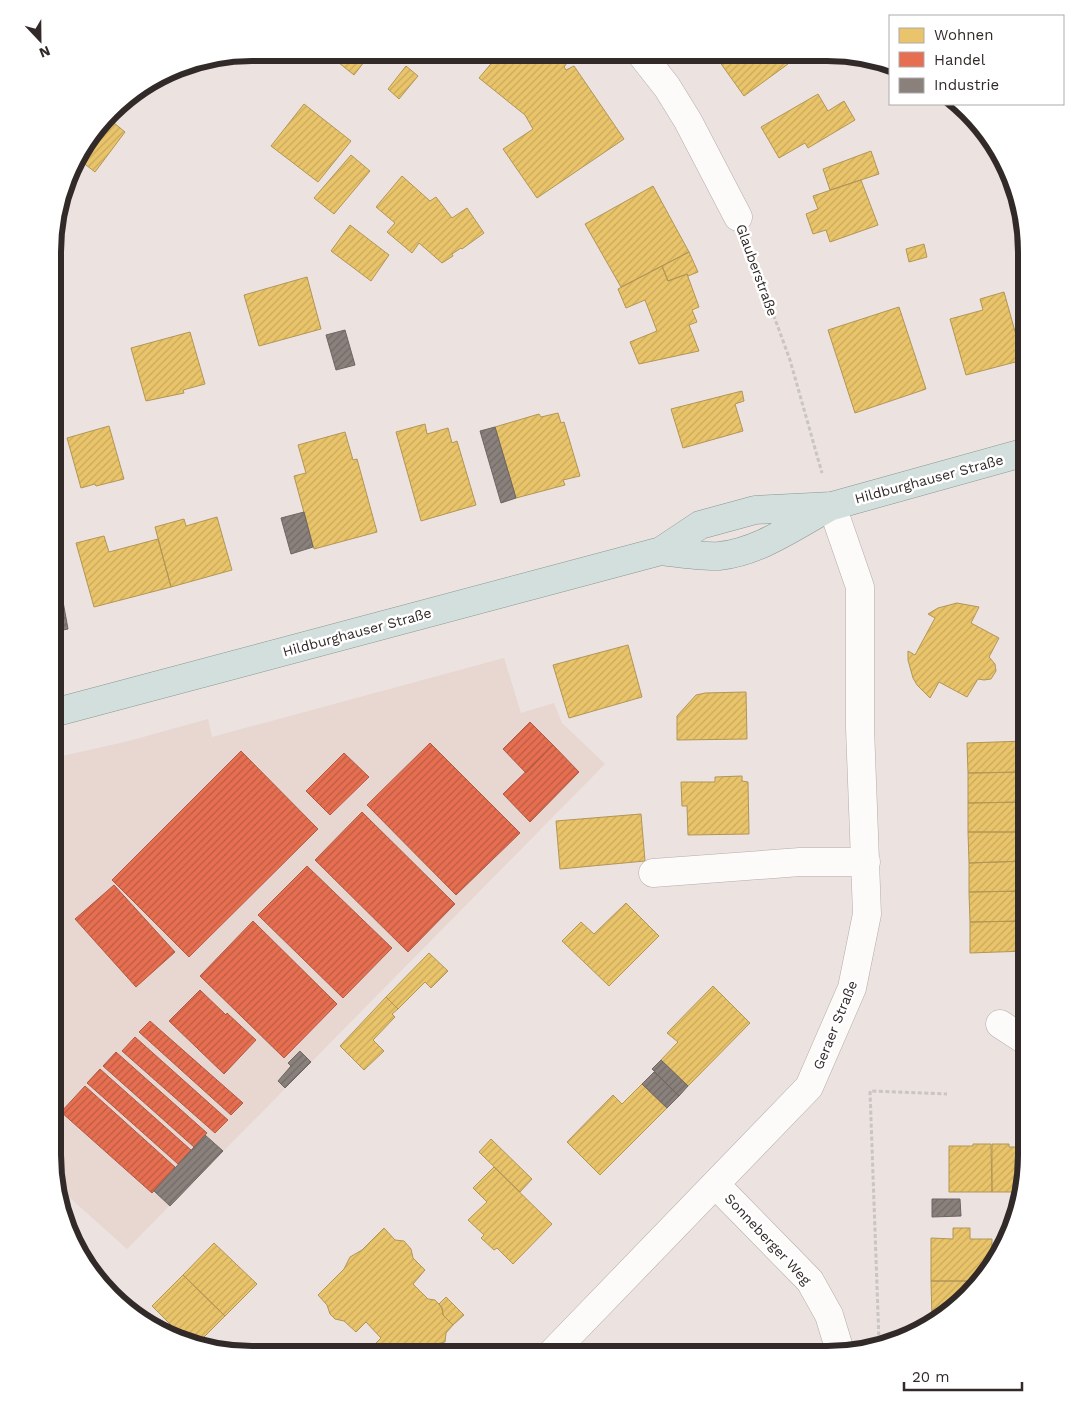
<svg xmlns="http://www.w3.org/2000/svg" width="1079" height="1407" font-family="'Work Sans',sans-serif">
<defs>
<pattern id="homes-hatch" width="6" height="6" patternUnits="userSpaceOnUse" patternTransform="scale(1.25)"><rect width="6" height="6" fill="#e9c46a"/><path d="M-1 1l2-2M0 6l6-6M5 7l2-2" fill="none" stroke="#c8a95c"/></pattern>
<pattern id="shops-hatch" width="6" height="6" patternUnits="userSpaceOnUse" patternTransform="scale(1.25)"><rect width="6" height="6" fill="#e76f51"/><path d="M-1 1l2-2M0 6l6-6M5 7l2-2" fill="none" stroke="#bc5b43"/></pattern>
<pattern id="industry-hatch" width="6" height="6" patternUnits="userSpaceOnUse" patternTransform="scale(1.25)"><rect width="6" height="6" fill="#8a817c"/><path d="M-1 1l2-2M0 6l6-6M5 7l2-2" fill="none" stroke="#716a66"/></pattern>
</defs>
<rect width="100%" height="100%" fill="#ece2df"/>
<path fill="#e8d6d0" d="M 504,658 L 521,713 L 554,703 L 562,723 L 605,764 L 127,1249 L 60,1189 L 53,1155 L 53,758 L 125,742 L 208,719 L 212,737 Z"/>
<path fill="url(#homes-hatch)" stroke="#b29656" d="M 339,53 L 371,53 L 354,75 L 334,59 Z
M 500,53 L 563,53 L 570,59 L 564,67 L 566,70 L 574,66 L 624,139 L 537,198 L 503,149 L 533,129 L 525,115 L 479,78 Z
M 714,54 L 781,54 L 788,64 L 744,96 Z
M 406,66 L 418,76 L 399,99 L 388,89 Z
M 818,94 L 828,111 L 844,101 L 855,120 L 808,148 L 805,143 L 779,158 L 761,127 Z
M 304,104 L 351,141 L 318,182 L 271,146 Z
M 108,118 L 125,132 L 95,172 L 77,158 L 79,153 Z
M 871,151 L 879,174 L 830,190 L 823,169 Z
M 351,155 L 370,171 L 334,214 L 314,198 Z
M 402,176 L 430,201 L 436,197 L 452,218 L 467,208 L 484,233 L 462,249 L 461,248 L 452,254 L 453,256 L 442,263 L 419,243 L 412,253 L 387,232 L 395,223 L 376,207 Z
M 861,180 L 878,225 L 830,242 L 826,230 L 813,234 L 806,214 L 818,209 L 813,196 Z
M 653,186 L 689,252 L 621,287 L 585,224 Z
M 350,225 L 389,255 L 371,281 L 331,251 Z
M 924,244 L 927,257 L 909,262 L 906,249 Z
M 689,252 L 698,272 L 688,276 L 687,274 L 668,281 L 662,266 Z
M 662,266 L 668,281 L 687,274 L 699,307 L 692,310 L 697,322 L 689,325 L 699,351 L 639,364 L 630,342 L 657,331 L 645,300 L 626,308 L 618,289 Z
M 307,277 L 321,329 L 259,346 L 244,295 Z
M 1004,292 L 1023,360 L 966,375 L 950,319 L 983,310 L 980,299 Z
M 899,307 L 926,389 L 855,413 L 828,330 Z
M 190,332 L 205,384 L 183,390 L 184,393 L 146,401 L 131,348 Z
M 742,391 L 744,401 L 735,404 L 743,431 L 683,448 L 671,409 Z
M 558,413 L 561,423 L 564,422 L 580,476 L 563,480 L 565,485 L 516,498 L 495,427 L 539,414 L 541,417 Z
M 425,424 L 427,434 L 448,428 L 452,443 L 457,441 L 476,505 L 421,521 L 396,432 Z
M 109,426 L 124,479 L 96,486 L 95,484 L 81,488 L 67,438 Z
M 345,432 L 353,460 L 357,459 L 377,532 L 314,549 L 294,476 L 306,473 L 298,445 Z
M 217,517 L 232,570 L 171,587 L 155,527 L 184,519 L 186,526 Z
M 104,536 L 109,552 L 158,539 L 171,587 L 94,607 L 76,543 Z
M 957,603 L 979,607 L 971,623 L 999,638 L 989,657 L 995,664 L 996,671 L 991,679 L 984,680 L 978,679 L 967,697 L 939,682 L 930,698 L 917,685 L 913,678 L 908,660 L 908,651 L 915,655 L 935,618 L 928,614 L 938,608 Z
M 628,645 L 642,697 L 569,718 L 553,665 Z
M 746,692 L 747,739 L 677,740 L 677,716 L 696,695 L 705,693 Z
M 1026,741 L 1026,772 L 968,773 L 967,743 Z
M 1026,772 L 1026,802 L 968,803 L 968,773 Z
M 742,776 L 742,781 L 748,782 L 749,834 L 688,835 L 687,806 L 682,806 L 681,782 L 715,782 L 715,777 Z
M 1026,802 L 1026,832 L 968,832 L 968,803 Z
M 641,814 L 645,861 L 560,869 L 556,821 Z
M 968,832 L 1026,832 L 1026,861 L 969,863 Z
M 1026,861 L 1026,891 L 969,892 L 969,863 Z
M 1026,891 L 1026,921 L 970,922 L 969,892 Z
M 626,903 L 659,936 L 609,986 L 562,941 L 581,922 L 594,934 Z
M 1026,921 L 1026,951 L 970,953 L 970,922 Z
M 429,953 L 448,971 L 431,988 L 425,982 L 398,1009 L 386,997 Z
M 713,986 L 750,1023 L 688,1086 L 661,1060 L 678,1042 L 667,1033 Z
M 386,997 L 398,1009 L 392,1014 L 395,1017 L 373,1040 L 384,1051 L 364,1070 L 340,1046 Z
M 642,1084 L 667,1108 L 600,1175 L 567,1142 L 613,1095 L 622,1104 Z
M 491,1139 L 532,1179 L 520,1192 L 479,1152 Z
M 973,1144 L 991,1144 L 992,1192 L 949,1192 L 949,1146 L 973,1146 Z
M 992,1144 L 1009,1144 L 1009,1147 L 1026,1147 L 1026,1168 L 1021,1192 L 992,1192 Z
M 494,1167 L 552,1224 L 513,1264 L 497,1248 L 494,1250 L 481,1238 L 484,1235 L 468,1220 L 487,1202 L 473,1188 Z
M 384,1228 L 395,1240 L 404,1241 L 411,1249 L 413,1258 L 425,1270 L 413,1284 L 428,1299 L 435,1300 L 439,1304 L 442,1308 L 443,1315 L 453,1325 L 446,1333 L 445,1342 L 436,1344 L 426,1353 L 385,1353 L 375,1344 L 381,1338 L 366,1322 L 356,1332 L 344,1321 L 335,1319 L 330,1314 L 327,1305 L 318,1295 L 344,1269 L 350,1257 L 362,1250 Z
M 953,1228 L 970,1228 L 970,1239 L 992,1239 L 992,1266 L 980,1281 L 931,1281 L 931,1238 L 953,1239 Z
M 214,1243 L 257,1284 L 225,1316 L 183,1275 Z
M 183,1275 L 225,1316 L 199,1342 L 183,1337 L 152,1306 Z
M 931,1281 L 980,1281 L 959,1305 L 936,1320 L 932,1320 Z
M 446,1297 L 464,1315 L 453,1325 L 443,1315 L 442,1308 L 439,1304 Z"/>
<path fill="url(#shops-hatch)" stroke="#b05a45" d="M 530,722 L 553,745 L 526,773 L 503,749 Z
M 430,743 L 520,833 L 456,895 L 367,805 Z
M 553,745 L 579,772 L 530,822 L 503,794 Z
M 241,751 L 318,829 L 189,957 L 112,880 Z
M 344,753 L 369,777 L 330,815 L 306,791 Z
M 362,812 L 455,904 L 408,952 L 315,860 Z
M 307,866 L 392,948 L 343,998 L 258,915 Z
M 114,885 L 175,952 L 136,987 L 75,919 Z
M 253,921 L 337,1004 L 284,1058 L 200,976 Z
M 200,990 L 226,1015 L 227,1013 L 256,1040 L 224,1074 L 169,1021 Z
M 150,1021 L 243,1103 L 231,1115 L 139,1032 Z
M 135,1037 L 228,1120 L 215,1133 L 122,1051 Z
M 116,1052 L 207,1133 L 194,1147 L 103,1066 Z
M 100,1069 L 191,1150 L 178,1164 L 87,1083 Z
M 85,1086 L 175,1167 L 152,1193 L 61,1112 Z"/>
<path fill="url(#industry-hatch)" stroke="#6f6763" d="M 345,330 L 355,365 L 336,370 L 326,335 Z
M 495,427 L 516,498 L 501,503 L 480,431 Z
M 304,512 L 313,547 L 291,554 L 281,518 Z
M 1026,543 L 1026,582 L 1018,545 Z
M 62,596 L 68,629 L 53,632 L 54,598 Z
M 300,1051 L 311,1062 L 285,1088 L 278,1081 L 291,1066 L 288,1063 Z
M 661,1060 L 688,1086 L 679,1096 L 652,1069 Z
M 654,1072 L 679,1096 L 667,1108 L 642,1084 Z
M 205,1135 L 223,1151 L 170,1206 L 154,1191 Z
M 932,1199 L 960,1199 L 961,1216 L 932,1217 Z"/>
<g fill="none" stroke-linecap="round" stroke-linejoin="round">
<defs>
<path id="minor" d="M 641,54 L 667,87 L 688,121 L 738,217
M 653,873 L 800,862 L 866,862
M 1000,1024 L 1026,1041
M 716,1185 L 810,1281 L 829,1315 L 840,1351
M 551,1354 L 809,1087 L 852,988 L 867,914 L 860,728 L 860,587 L 832,506"/>
<path id="major" d="M 661,551 C 678,553 703,557 719,556 C 758,552 793,527 826,509
M 53,713 L 661,551 L 700,525 L 755,510 L 832,506 L 1026,452"/>
</defs>
<use href="#minor" stroke="#b4acaa" stroke-width="29"/>
<use href="#major" stroke="#879894" stroke-width="29"/>
<path stroke="#c8c5c4" stroke-width="3" stroke-dasharray="4 2.5" stroke-linecap="butt" d="M 749,248 L 790,360 L 822,473
M 879,1342 L 870,1091 L 947,1094"/>
<use href="#minor" stroke="#fcfbfa" stroke-width="28"/>
<use href="#major" stroke="#d3dfdc" stroke-width="28"/>
</g>
<g text-anchor="middle" stroke-width="5" stroke-linejoin="round" paint-order="stroke">
<g font-size="14" fill="#312a28" stroke="#fff">
<text transform="translate(757 270) rotate(70)" y="5">Glauberstraße</text>
<text transform="translate(929 479) rotate(-15)" y="5">Hildburghauser Straße</text>
<text transform="translate(357 632) rotate(-15)" y="5">Hildburghauser Straße</text>
<text transform="translate(835 1025) rotate(-68)" y="5">Geraer Straße</text>
<text transform="translate(768 1239) rotate(47)" y="5">Sonneberger Weg</text>
</g>
</g>
<path d="M0 0H1079V1407H0ZM252 61H827A191 191 0 0 1 1018 252V1155A191 191 0 0 1 827 1346H252A191 191 0 0 1 61 1155V252A191 191 0 0 1 252 61Z" fill="#fff" fill-rule="evenodd"/>
<path fill="none" stroke="#312a28" stroke-width="6" d="M252 61H827A191 191 0 0 1 1018 252V1155A191 191 0 0 1 827 1346H252A191 191 0 0 1 61 1155V252A191 191 0 0 1 252 61Z"/>
<rect x="889" y="15" width="175" height="90" fill="#ffffff" stroke="#adaaa9"/>
<rect x="899" y="28" width="25" height="15" fill="#e9c46a" stroke="#adaaa9"/>
<text x="934" y="40" font-size="15" fill="#312a28">Wohnen</text>
<rect x="899" y="52" width="25" height="15" fill="#e76f51" stroke="#adaaa9"/>
<text x="934" y="65" font-size="15" fill="#312a28">Handel</text>
<rect x="899" y="78" width="25" height="15" fill="#8a817c" stroke="#adaaa9"/>
<text x="934" y="90" font-size="15" fill="#312a28">Industrie</text>
<g transform="translate(40 40) rotate(158)" stroke="#ffffff" stroke-width="4" paint-order="stroke">
<path d="M0-4L9 19L0 12L-9 19Z" fill="#312a28"/>
<text y="-8" font-size="14" font-weight="bold" text-anchor="middle" fill="#312a28">N</text>
</g>
<path d="M904 1382v8h118v-8" fill="none" stroke="#312a28" stroke-width="2.5"/>
<text x="912" y="1382" font-size="15" fill="#312a28" stroke="#ffffff" stroke-width="4" paint-order="stroke">20 m</text>
</svg>
